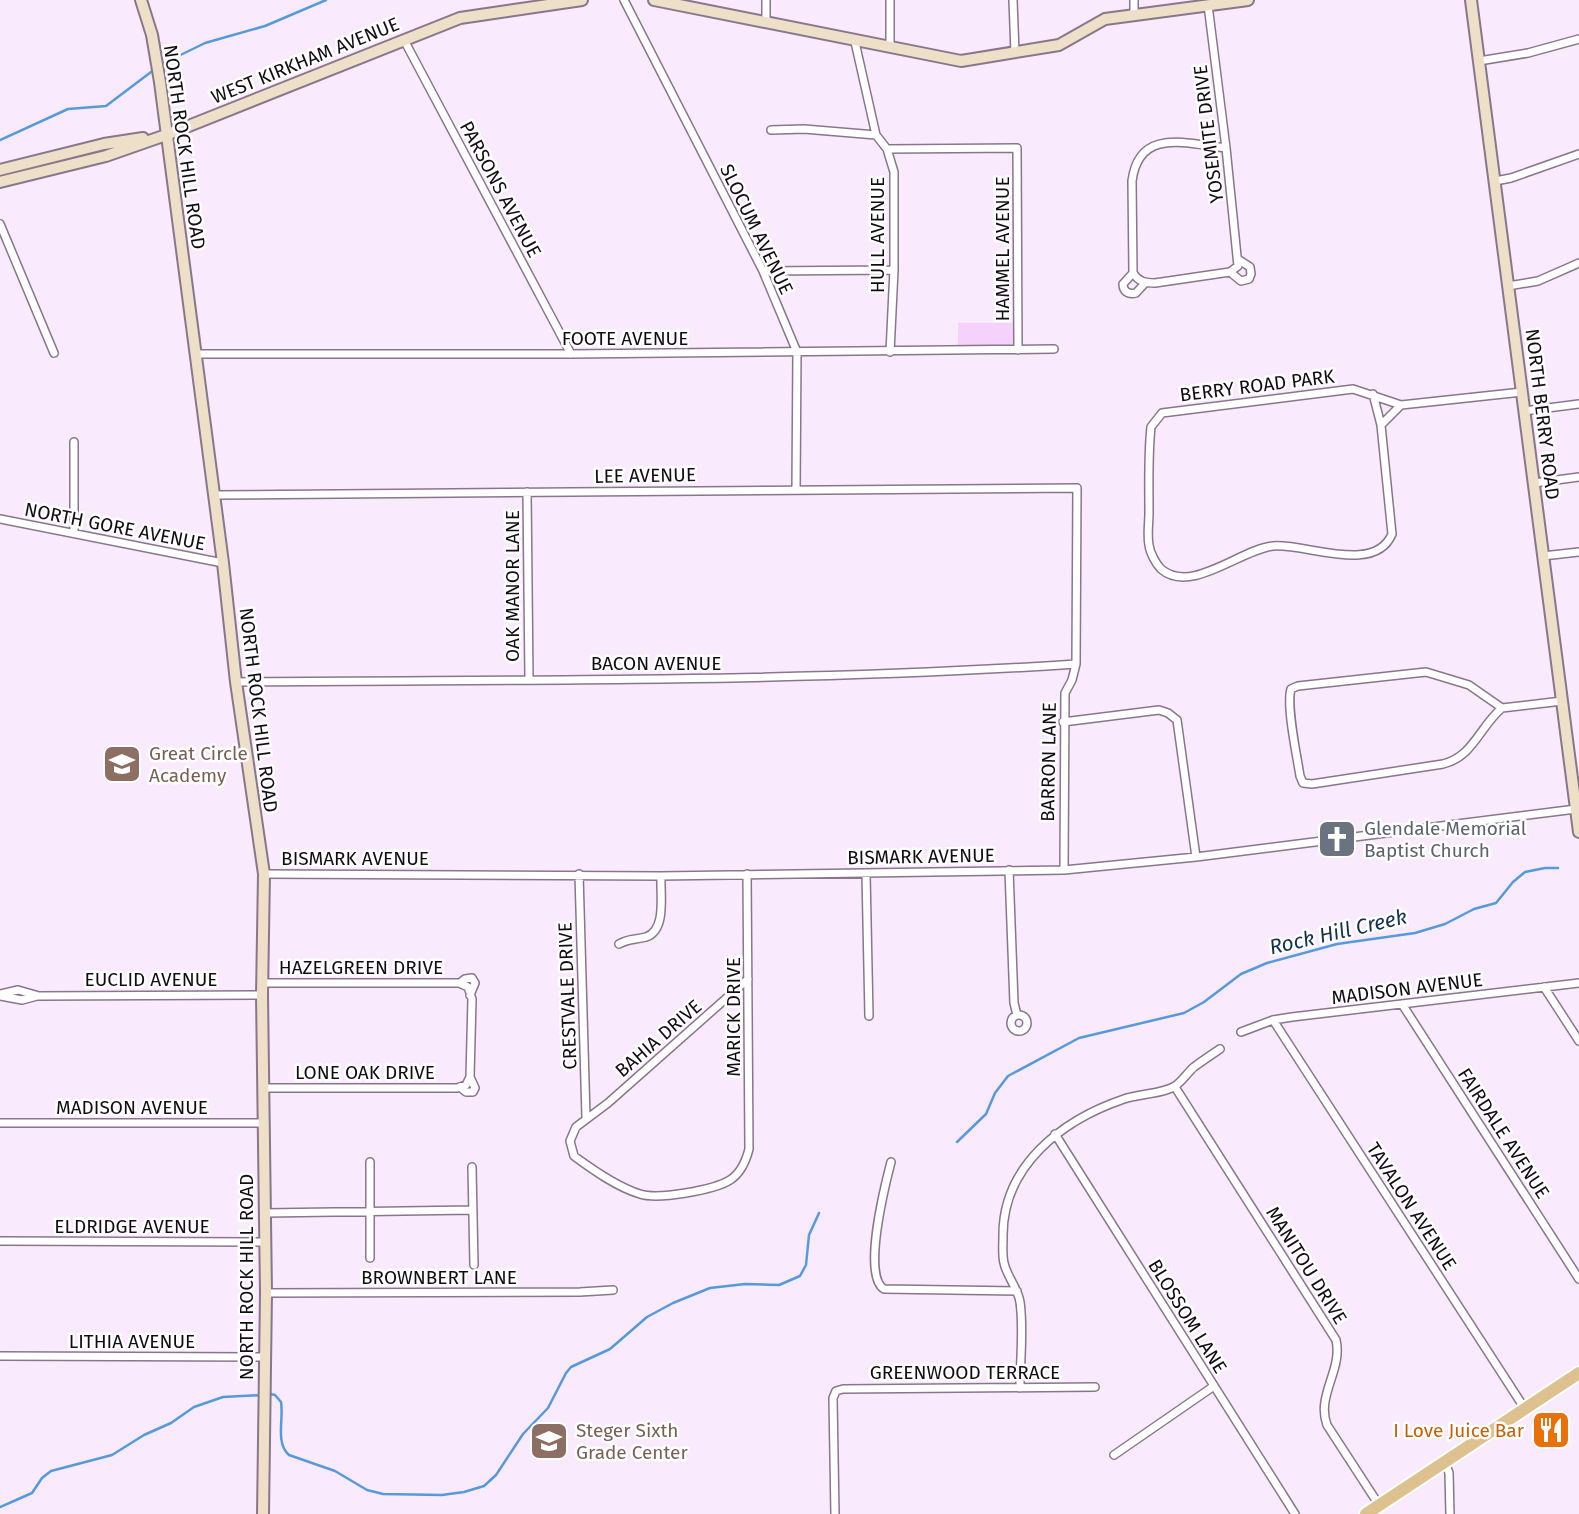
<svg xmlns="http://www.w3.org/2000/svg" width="1579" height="1514" font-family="'Fira Sans',sans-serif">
<rect width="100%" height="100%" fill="#faeafe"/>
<path fill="#f4d2fc" d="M 958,323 L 1013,323 L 1013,345 L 958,345 Z"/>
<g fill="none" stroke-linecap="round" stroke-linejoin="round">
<path stroke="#569adb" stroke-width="2.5" d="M 160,65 L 205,43 L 265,26 L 326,0
M 0,140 L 68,109 L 106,106 L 155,69
M 957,1142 L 986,1114 L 995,1093 L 1008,1076 L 1079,1038 L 1184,1013 L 1204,1002 L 1241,974 L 1267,963 L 1337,944 L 1415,933 L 1445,924 L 1474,909 L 1496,903 L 1513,882 L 1525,872 L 1545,868 L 1558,868
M 270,1394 L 275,1395 L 281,1402 C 284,1419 275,1443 289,1455 L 335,1471 L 367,1490 L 383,1494 L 442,1495 L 464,1492 L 484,1486 L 496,1475 L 523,1434 L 548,1408 L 566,1373 L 571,1367 L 610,1349 L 647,1317 L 673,1303 L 710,1288 L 745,1284 L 779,1285 L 800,1276 L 806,1265 L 809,1235 L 819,1213
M 0,1507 L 32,1493 L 42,1478 L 51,1471 L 112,1455 L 144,1435 L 171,1423 L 194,1407 L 223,1397 L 263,1395"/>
<defs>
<path id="street" d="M 624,0 L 763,271 L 797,352 L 796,489
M 766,0 L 766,22
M 890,0 L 890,47
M 1013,0 L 1015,53
M 1134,0 L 1134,15
M 1208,5 L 1226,148 L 1238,266 L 1230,272 L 1155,283 C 1145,283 1139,282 1133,273 L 1132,181 C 1139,127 1187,144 1226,148
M 404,40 L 571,354
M 855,42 L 876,135 L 887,149 L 894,172 L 894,270 L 890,352
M 1479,61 L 1528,53 L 1579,39
M 771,130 L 804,129 L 876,135
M 887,149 L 1017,148 L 1018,350
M 1495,181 L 1511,178 L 1579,154
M 0,224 L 54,353
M 763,271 L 894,270
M 1230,272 L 1241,281 L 1249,279 L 1251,274 L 1250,267 L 1239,260
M 1133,273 L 1123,284 C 1123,291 1128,295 1136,293 L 1145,283
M 1508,286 L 1538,281 L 1579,263
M 196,354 L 571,354 L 1054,349
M 1353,389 L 1401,405 L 1381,425 L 1392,534 C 1375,575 1306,543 1273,546 C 1241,549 1191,595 1161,569 C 1156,564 1150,553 1149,545 C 1147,535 1149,523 1149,513 C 1149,484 1148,455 1151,427 L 1162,413 Z
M 1373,394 L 1381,425
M 1401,405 L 1522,392
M 1524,411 L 1579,404
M 1534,483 L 1579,477
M 527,492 L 529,678
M 214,495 L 1077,488 L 1076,664 L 1072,680 L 1065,693 L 1064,870
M 0,519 L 223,563
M 74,533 L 74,442
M 1543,556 L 1579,552
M 1426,672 L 1469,685 L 1502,708 C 1480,726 1473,757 1443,764 L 1312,784 L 1303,783 L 1300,776 C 1297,756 1286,706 1291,689 L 1298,686 Z
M 236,682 C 516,679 796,683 1076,664
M 1502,708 L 1562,701
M 1063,722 L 1159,710 L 1168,713 L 1177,720 L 1196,857
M 1009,870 L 1014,1003 L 1017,1015
M 264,874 L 661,876 L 1064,870 L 1196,857 L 1576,809
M 579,874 L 586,1117
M 747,874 L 749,1149 C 746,1161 741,1173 730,1180 C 714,1190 658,1200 640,1194 C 617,1187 593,1170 574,1156 L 570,1141 L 576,1127 L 608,1103 L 748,979
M 866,874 L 869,1016
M 619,944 C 629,938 635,940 646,937 C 667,930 660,894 661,876
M 263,983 L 459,983 L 468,987 L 472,999 L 470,1077 L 466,1085 L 457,1088 L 264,1088
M 460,983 L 465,979 L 472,978 L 475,983 L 470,995
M 1544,987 L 1579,1041
M 0,994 L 18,990 L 39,996 L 262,995
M 0,996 L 22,1000 L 37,996
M 1402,1004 L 1579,1279
M1011 1023a8 8 0 1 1 16 0a8 8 0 1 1-16 0Z
M 1273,1020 L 1525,1409
M 1241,1032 L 1273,1020 L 1292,1017 L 1579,983
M 460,1087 L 466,1092 L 473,1092 L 475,1088 L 470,1077
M 1175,1087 L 1336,1340 C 1343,1370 1316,1395 1327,1425 L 1379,1505
M 0,1123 L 264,1123
M 1055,1134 L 1295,1514
M 370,1162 L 370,1258
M 891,1162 C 885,1185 862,1276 884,1289 L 1017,1291
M 472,1167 L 474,1265
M 265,1213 L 473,1210
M 0,1241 L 264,1242
M 266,1293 L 580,1292 L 613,1290
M 0,1356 L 264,1357
M 1020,1388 C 1020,1360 1024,1330 1020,1302 C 1018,1288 1007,1277 1004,1263 C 1002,1255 1003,1245 1003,1237 C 1002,1166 1062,1120 1124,1099 C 1138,1094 1163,1094 1175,1086 C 1182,1082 1187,1073 1194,1067 C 1202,1061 1211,1055 1220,1049
M 1114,1455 L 1214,1386
M 1445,1462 L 1449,1473 L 1450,1514
M 835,1514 L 833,1398 L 836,1391 L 843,1389 L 1095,1387"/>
<path id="secondary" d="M 141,0 L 152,35 L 160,82 L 223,563 L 236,682 L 264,874 L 262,995 L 266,1293 L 263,1514
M 654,0 L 961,61 L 1059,45 L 1105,19 L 1248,0
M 1471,0 L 1579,832
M 0,170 L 104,144 L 143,138
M 0,182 L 106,156 L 166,135 L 460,18 L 582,0"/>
<path id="primary" d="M 1366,1514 L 1579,1373"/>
</defs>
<use href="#street" stroke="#88768d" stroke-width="10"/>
<use href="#secondary" stroke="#88768d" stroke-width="14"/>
<use href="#primary" stroke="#fff" stroke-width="16"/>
<use href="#street" stroke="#fff" stroke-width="7"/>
<use href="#secondary" stroke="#eee0c8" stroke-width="10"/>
<use href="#primary" stroke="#ddc290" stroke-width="12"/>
</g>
<defs>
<symbol id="school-square" viewBox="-11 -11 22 22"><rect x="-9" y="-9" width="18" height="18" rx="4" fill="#8d6e63" stroke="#fff"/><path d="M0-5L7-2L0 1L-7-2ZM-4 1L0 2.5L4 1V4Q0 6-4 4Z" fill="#fff"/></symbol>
<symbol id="church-square" viewBox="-11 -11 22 22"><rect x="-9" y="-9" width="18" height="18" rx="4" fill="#6b7280" stroke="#fff"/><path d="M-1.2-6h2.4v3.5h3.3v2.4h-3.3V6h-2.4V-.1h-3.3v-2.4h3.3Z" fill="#fff"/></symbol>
<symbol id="restaurant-square" viewBox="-11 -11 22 22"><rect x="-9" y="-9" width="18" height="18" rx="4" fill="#e8710a" stroke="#fff"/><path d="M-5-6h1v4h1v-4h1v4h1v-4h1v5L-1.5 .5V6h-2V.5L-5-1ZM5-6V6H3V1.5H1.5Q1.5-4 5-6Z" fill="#fff"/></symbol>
</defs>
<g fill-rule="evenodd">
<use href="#school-square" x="100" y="742" width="44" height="44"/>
<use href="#church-square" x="1315" y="817" width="44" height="44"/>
<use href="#restaurant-square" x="1529" y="1408" width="44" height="44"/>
<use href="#school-square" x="527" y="1419" width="44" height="44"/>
</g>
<g text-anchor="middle" stroke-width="5" stroke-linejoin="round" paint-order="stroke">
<g font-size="19" fill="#120b13" stroke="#fff">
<text transform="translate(305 60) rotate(-22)" y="7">WEST KIRKHAM AVENUE</text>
<text transform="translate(1208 134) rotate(-97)" y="7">YOSEMITE DRIVE</text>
<text transform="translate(185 147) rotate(82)" y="7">NORTH ROCK HILL ROAD</text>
<text transform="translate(501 189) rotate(62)" y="7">PARSONS AVENUE</text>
<text transform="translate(757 229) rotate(64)" y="7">SLOCUM AVENUE</text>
<text transform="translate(877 235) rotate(-90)" y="7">HULL AVENUE</text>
<text transform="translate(1002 249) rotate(-90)" y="7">HAMMEL AVENUE</text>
<text x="625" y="345">FOOTE AVENUE</text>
<text transform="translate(1257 385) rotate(-7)" y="7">BERRY ROAD PARK</text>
<text transform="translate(1543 414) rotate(83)" y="7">NORTH BERRY ROAD</text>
<text transform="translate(645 475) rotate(-1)" y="7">LEE AVENUE</text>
<text transform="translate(115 526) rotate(11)" y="7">NORTH GORE AVENUE</text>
<text transform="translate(512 586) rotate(-90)" y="7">OAK MANOR LANE</text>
<text x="656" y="670">BACON AVENUE</text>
<text transform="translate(259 710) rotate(83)" y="7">NORTH ROCK HILL ROAD</text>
<text transform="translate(1048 762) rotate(-89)" y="7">BARRON LANE</text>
<text transform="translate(921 856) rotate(-1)" y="7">BISMARK AVENUE</text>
<text x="355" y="865">BISMARK AVENUE</text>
<text x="361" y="974">HAZELGREEN DRIVE</text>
<text x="151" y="986">EUCLID AVENUE</text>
<text transform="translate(1407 988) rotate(-7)" y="7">MADISON AVENUE</text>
<text transform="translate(567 996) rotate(-92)" y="7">CRESTVALE DRIVE</text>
<text transform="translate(733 1017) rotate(-90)" y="7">MARICK DRIVE</text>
<text transform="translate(658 1038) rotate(-41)" y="7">BAHIA DRIVE</text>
<text x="365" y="1079">LONE OAK DRIVE</text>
<text x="132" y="1114">MADISON AVENUE</text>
<text transform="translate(1504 1133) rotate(57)" y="7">FAIRDALE AVENUE</text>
<text transform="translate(1412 1206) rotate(57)" y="7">TAVALON AVENUE</text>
<text x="132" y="1233">ELDRIDGE AVENUE</text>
<text transform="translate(1307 1265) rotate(58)" y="7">MANITOU DRIVE</text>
<text transform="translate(246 1277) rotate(-90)" y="7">NORTH ROCK HILL ROAD</text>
<text x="439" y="1284">BROWNBERT LANE</text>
<text transform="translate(1188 1316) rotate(58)" y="7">BLOSSOM LANE</text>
<text x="132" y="1348">LITHIA AVENUE</text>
<text x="965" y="1379">GREENWOOD TERRACE</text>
</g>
<g font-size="19" fill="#785e54" stroke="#fff" text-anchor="start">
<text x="149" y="760">Great Circle<tspan x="149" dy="22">Academy</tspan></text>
<text x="576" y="1437">Steger Sixth<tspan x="576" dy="22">Grade Center</tspan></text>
</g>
<g font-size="19" fill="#5b616d" stroke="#fff" text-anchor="start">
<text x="1364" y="835">Glendale Memorial<tspan x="1364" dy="22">Baptist Church</tspan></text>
</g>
<g font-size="19" fill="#c56008" stroke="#fff" text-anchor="end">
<text x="1524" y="1437">I Love Juice Bar</text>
</g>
<g font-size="21" font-style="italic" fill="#14314c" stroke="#fff">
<text transform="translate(1338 932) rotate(-13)" y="7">Rock Hill Creek</text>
</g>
</g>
</svg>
